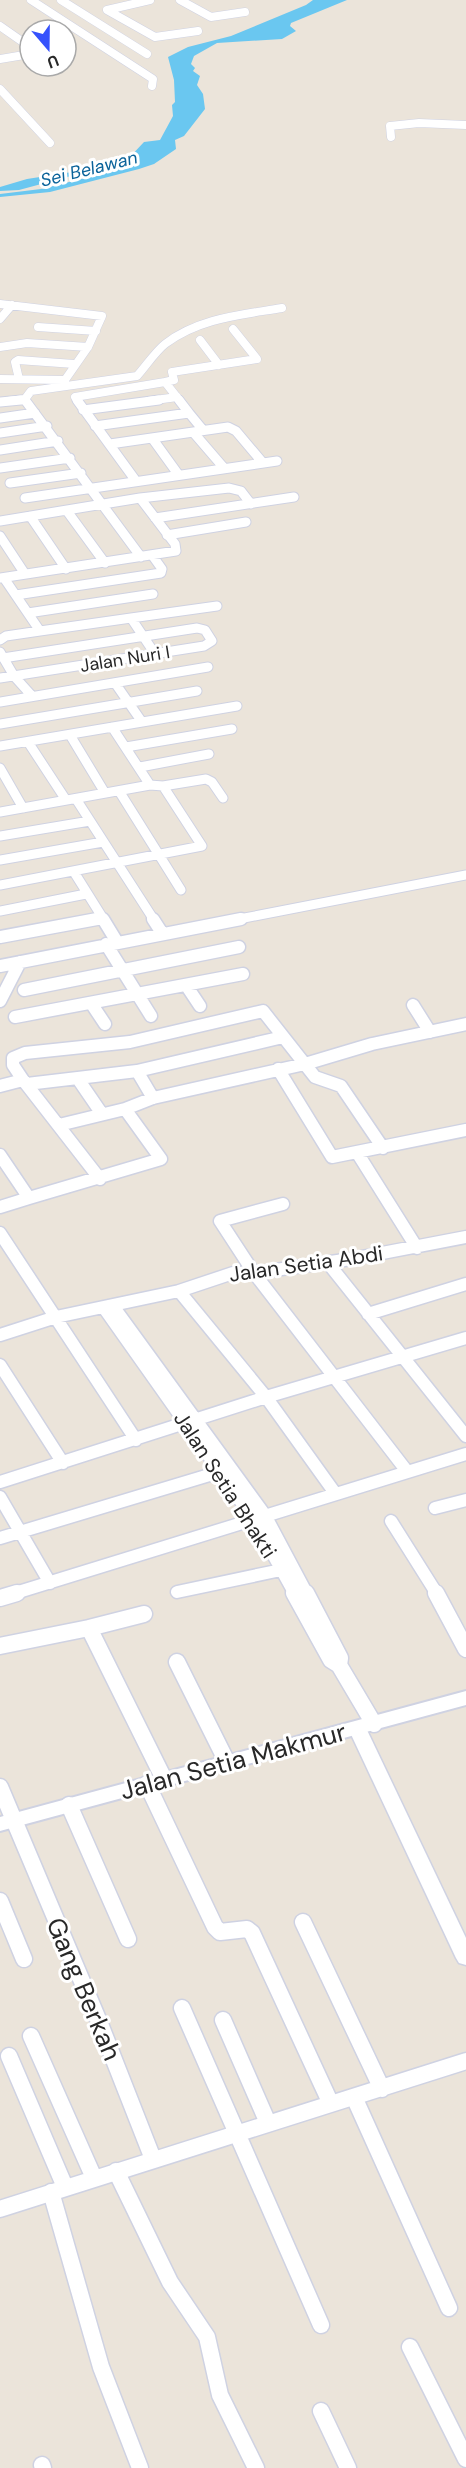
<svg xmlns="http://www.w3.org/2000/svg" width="466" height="2468" font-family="'DM Sans',sans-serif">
<rect width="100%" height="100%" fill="#ebe4da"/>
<path fill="#6ac7f0" d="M 313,0 L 347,0 L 291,23 L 290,26 L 296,31 L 282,39 L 217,43 L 194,56 L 191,64 L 195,68 L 193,71 L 200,76 L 197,85 L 203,94 L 205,109 L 184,136 L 175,140 L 176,149 L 154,164 L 139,169 L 50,192 L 0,197 L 0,194 L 41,189 L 89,177 L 71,176 L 19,190 L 0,191 L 0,187 L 27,179 L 117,165 L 128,159 L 144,142 L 160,140 L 173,116 L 172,105 L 175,102 L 174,80 L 168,57 L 188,47 L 231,36 L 306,5 Z"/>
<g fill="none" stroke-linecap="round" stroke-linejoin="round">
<defs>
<path id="minor-far3" d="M 31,0 L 153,79 L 152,86
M 61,0 L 147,54
M 150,0 L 107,10 L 155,37 L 198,31
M 180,0 L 211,17 L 245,12
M 0,26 L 30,47
M 0,59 L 30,54
M 0,89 L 50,143
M 391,137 L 390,126 L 419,123 L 466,125
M 0,304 L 102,316 L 88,347 L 65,380 L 65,386
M 0,319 L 12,305
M 38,327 L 96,331
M 200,340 L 219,365
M 0,347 L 27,343 L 88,347
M 0,379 L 63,380
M 19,379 L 15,362 L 18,360 L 74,364
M 165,382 L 174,380 L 172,372 L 257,359 L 233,329
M 25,399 L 26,401
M 8,401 L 25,399 L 31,391 L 137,376 C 146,366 155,352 165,344 C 199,318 241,315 282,308
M 78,401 L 75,397 L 165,382 L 180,401
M 148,401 L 177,397"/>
<path id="minor-far2" d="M 25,400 L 141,557
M 77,400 L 136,481
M 179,400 L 189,413
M 0,402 L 21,400
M 83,410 L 159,400
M 0,418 L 35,413
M 95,426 L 189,413 L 203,430
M 193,432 L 224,468
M 0,433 L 47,426
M 152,438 L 178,474
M 110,444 L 228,427 L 236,431 L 263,463
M 0,450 L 58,441
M 0,468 L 70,458
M 10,483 L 81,473
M 25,498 L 277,461
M 67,511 L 105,563
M 30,516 L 66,569
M 155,518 L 294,497
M 0,521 L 140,498 L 229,488 L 241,491 L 251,504
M 167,535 L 246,522
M 0,536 L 25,574
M 0,578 L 176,551 L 175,544 L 140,498
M 16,595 L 161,573 L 162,569 L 152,555
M 28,613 L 153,594
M 131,618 L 217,606
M 40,631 L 131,618 L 155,654
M 0,640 L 6,636 L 40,631 L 4,578
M 0,652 L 14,676 L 32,696
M 0,678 L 204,646 L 212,641 L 205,630 L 197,628 L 3,658
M 115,683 L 142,722
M 0,702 L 208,667
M 0,724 L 197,691
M 112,727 L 150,785
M 70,735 L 105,793
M 28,742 L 66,800
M 0,746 L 237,706
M 126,747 L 232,729
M 140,767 L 209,754
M 0,768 L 23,808
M 119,791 L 181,890
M 76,799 L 154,920
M 0,812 L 150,785 L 163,786 L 206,779 L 212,782 L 223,798
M 0,836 L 90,821
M 0,860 L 103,842
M 74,872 L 104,920
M 0,885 L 202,846 L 163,786
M 0,911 L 86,894
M 89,920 L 102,918
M 234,920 L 466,875"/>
<path id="minor-far1" d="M 103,919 L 117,942
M 153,919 L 162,933
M 0,937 L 97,919
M 106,944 L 151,1016
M 0,966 L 241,919
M 186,985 L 200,1006
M 24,990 L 239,947
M 0,1001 L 20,962
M 91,1003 L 105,1024
M 413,1005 L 430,1032
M 15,1017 L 243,974
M 278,1069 L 332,1157 L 466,1130
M 78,1079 L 102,1114
M 27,1084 L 137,1071
M 0,1086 L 23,1080
M 153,1098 L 137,1071 L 283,1037
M 59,1125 L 125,1109
M 358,1154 L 417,1248
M 0,1155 L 29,1198 L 0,1207
M 100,1179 L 23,1080 L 13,1065 L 13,1058 L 25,1053 L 130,1042 L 263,1011 L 315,1077 L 341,1086 L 383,1148
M 29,1198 L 161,1159 L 125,1109 L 153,1098 L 305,1064 L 372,1044 L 466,1024
M 283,1204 L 220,1221 L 254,1273 L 406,1470
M 0,1233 L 136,1440
M 328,1263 L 466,1436
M 179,1291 L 266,1397 L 335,1493
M 113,1306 L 265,1515 L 307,1594
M 104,1308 L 254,1520 L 295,1594
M 368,1314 L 466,1284
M 0,1335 L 56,1317 L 179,1291 L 233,1273 L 254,1273 L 351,1259 L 466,1237
M 0,1365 L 63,1463
M 0,1482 L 266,1397 L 466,1338
M 0,1497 L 50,1583
M 435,1508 L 466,1500
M 391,1521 L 437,1594
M 0,1538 L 226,1470
M 177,1592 L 281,1570
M 12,1594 L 466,1454"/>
<path id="minor" d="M 294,1593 L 331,1660 L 339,1665 L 374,1724
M 306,1593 L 340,1658 L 339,1665
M 436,1593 L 466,1649
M 0,1598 L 17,1593
M 144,1614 L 89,1628 L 164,1779
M 0,1646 L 89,1628
M 177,1662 L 227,1762
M 147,1784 L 215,1927 L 220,1932 L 247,1929 L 252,1933 L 331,2104
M 0,1787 L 100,2024 L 153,2159
M 69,1805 L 128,1939
M 0,1901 L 24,1959
M 303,1922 L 382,2089
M 182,2008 L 321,2325
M 223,2020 L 268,2123
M 31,2036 L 94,2178
M 9,2056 L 65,2187
M 354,2097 L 449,2308
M 116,2171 L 170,2282 L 207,2337 L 220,2395 L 256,2468
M 51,2192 L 101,2367 L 140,2468
M 0,2209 L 466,2061
M 410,2347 L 466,2459
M 321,2411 L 348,2468
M 42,2465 L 43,2468"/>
<path id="tertiary" d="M 357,1722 L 363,1723 L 366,1728 L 466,1938 L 466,1965 L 459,1963 L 456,1958 L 348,1728 L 351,1723 Z"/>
<path id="secondary" d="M 466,1691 L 466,1705 L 0,1831 L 0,1817 Z"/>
</defs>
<use href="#minor-far3" stroke="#cfd2e2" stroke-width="9"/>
<use href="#minor-far2" stroke="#cfd2e2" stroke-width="11"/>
<use href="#minor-far1" stroke="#cfd2e2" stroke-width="15"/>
<use href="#minor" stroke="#cfd2e2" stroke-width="19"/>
<use href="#tertiary" stroke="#cfd2e2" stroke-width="3"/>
<use href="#secondary" stroke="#cfd2e2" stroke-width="4"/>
<use href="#minor-far3" stroke="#fff" stroke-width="8"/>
<use href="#minor-far2" stroke="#fff" stroke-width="9"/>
<use href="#minor-far1" stroke="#fff" stroke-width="12"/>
<use href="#minor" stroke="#fff" stroke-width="16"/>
<use href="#tertiary" fill="#fff" fill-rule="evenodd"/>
<use href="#secondary" fill="#fff" fill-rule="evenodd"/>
</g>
<g text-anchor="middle" stroke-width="6" stroke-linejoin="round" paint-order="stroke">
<g font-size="18" font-style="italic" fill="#0b639a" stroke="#fff">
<text transform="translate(89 169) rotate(-14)" y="6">Sei Belawan</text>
</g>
<g font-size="18" fill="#282828" stroke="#fff">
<text transform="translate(125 659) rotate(-9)" y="6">Jalan Nuri I</text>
</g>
<g font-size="21" fill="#282828" stroke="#fff">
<text transform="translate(306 1264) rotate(-8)" y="7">Jalan Setia Abdi</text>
<text transform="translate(225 1485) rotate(57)" y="7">Jalan Setia Bhakti</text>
</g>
<g font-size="26" fill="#282828" stroke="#fff">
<text transform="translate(233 1761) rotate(-15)" y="9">Jalan Setia Makmur</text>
<text transform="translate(84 1989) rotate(67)" y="9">Gang Berkah</text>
</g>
</g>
<g transform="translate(48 48) rotate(160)"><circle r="28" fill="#ffffff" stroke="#a9a9a9" stroke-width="1.5"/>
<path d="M0-4.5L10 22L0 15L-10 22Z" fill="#3652fc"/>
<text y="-9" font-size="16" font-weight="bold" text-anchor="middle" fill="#282828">U</text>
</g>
</svg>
